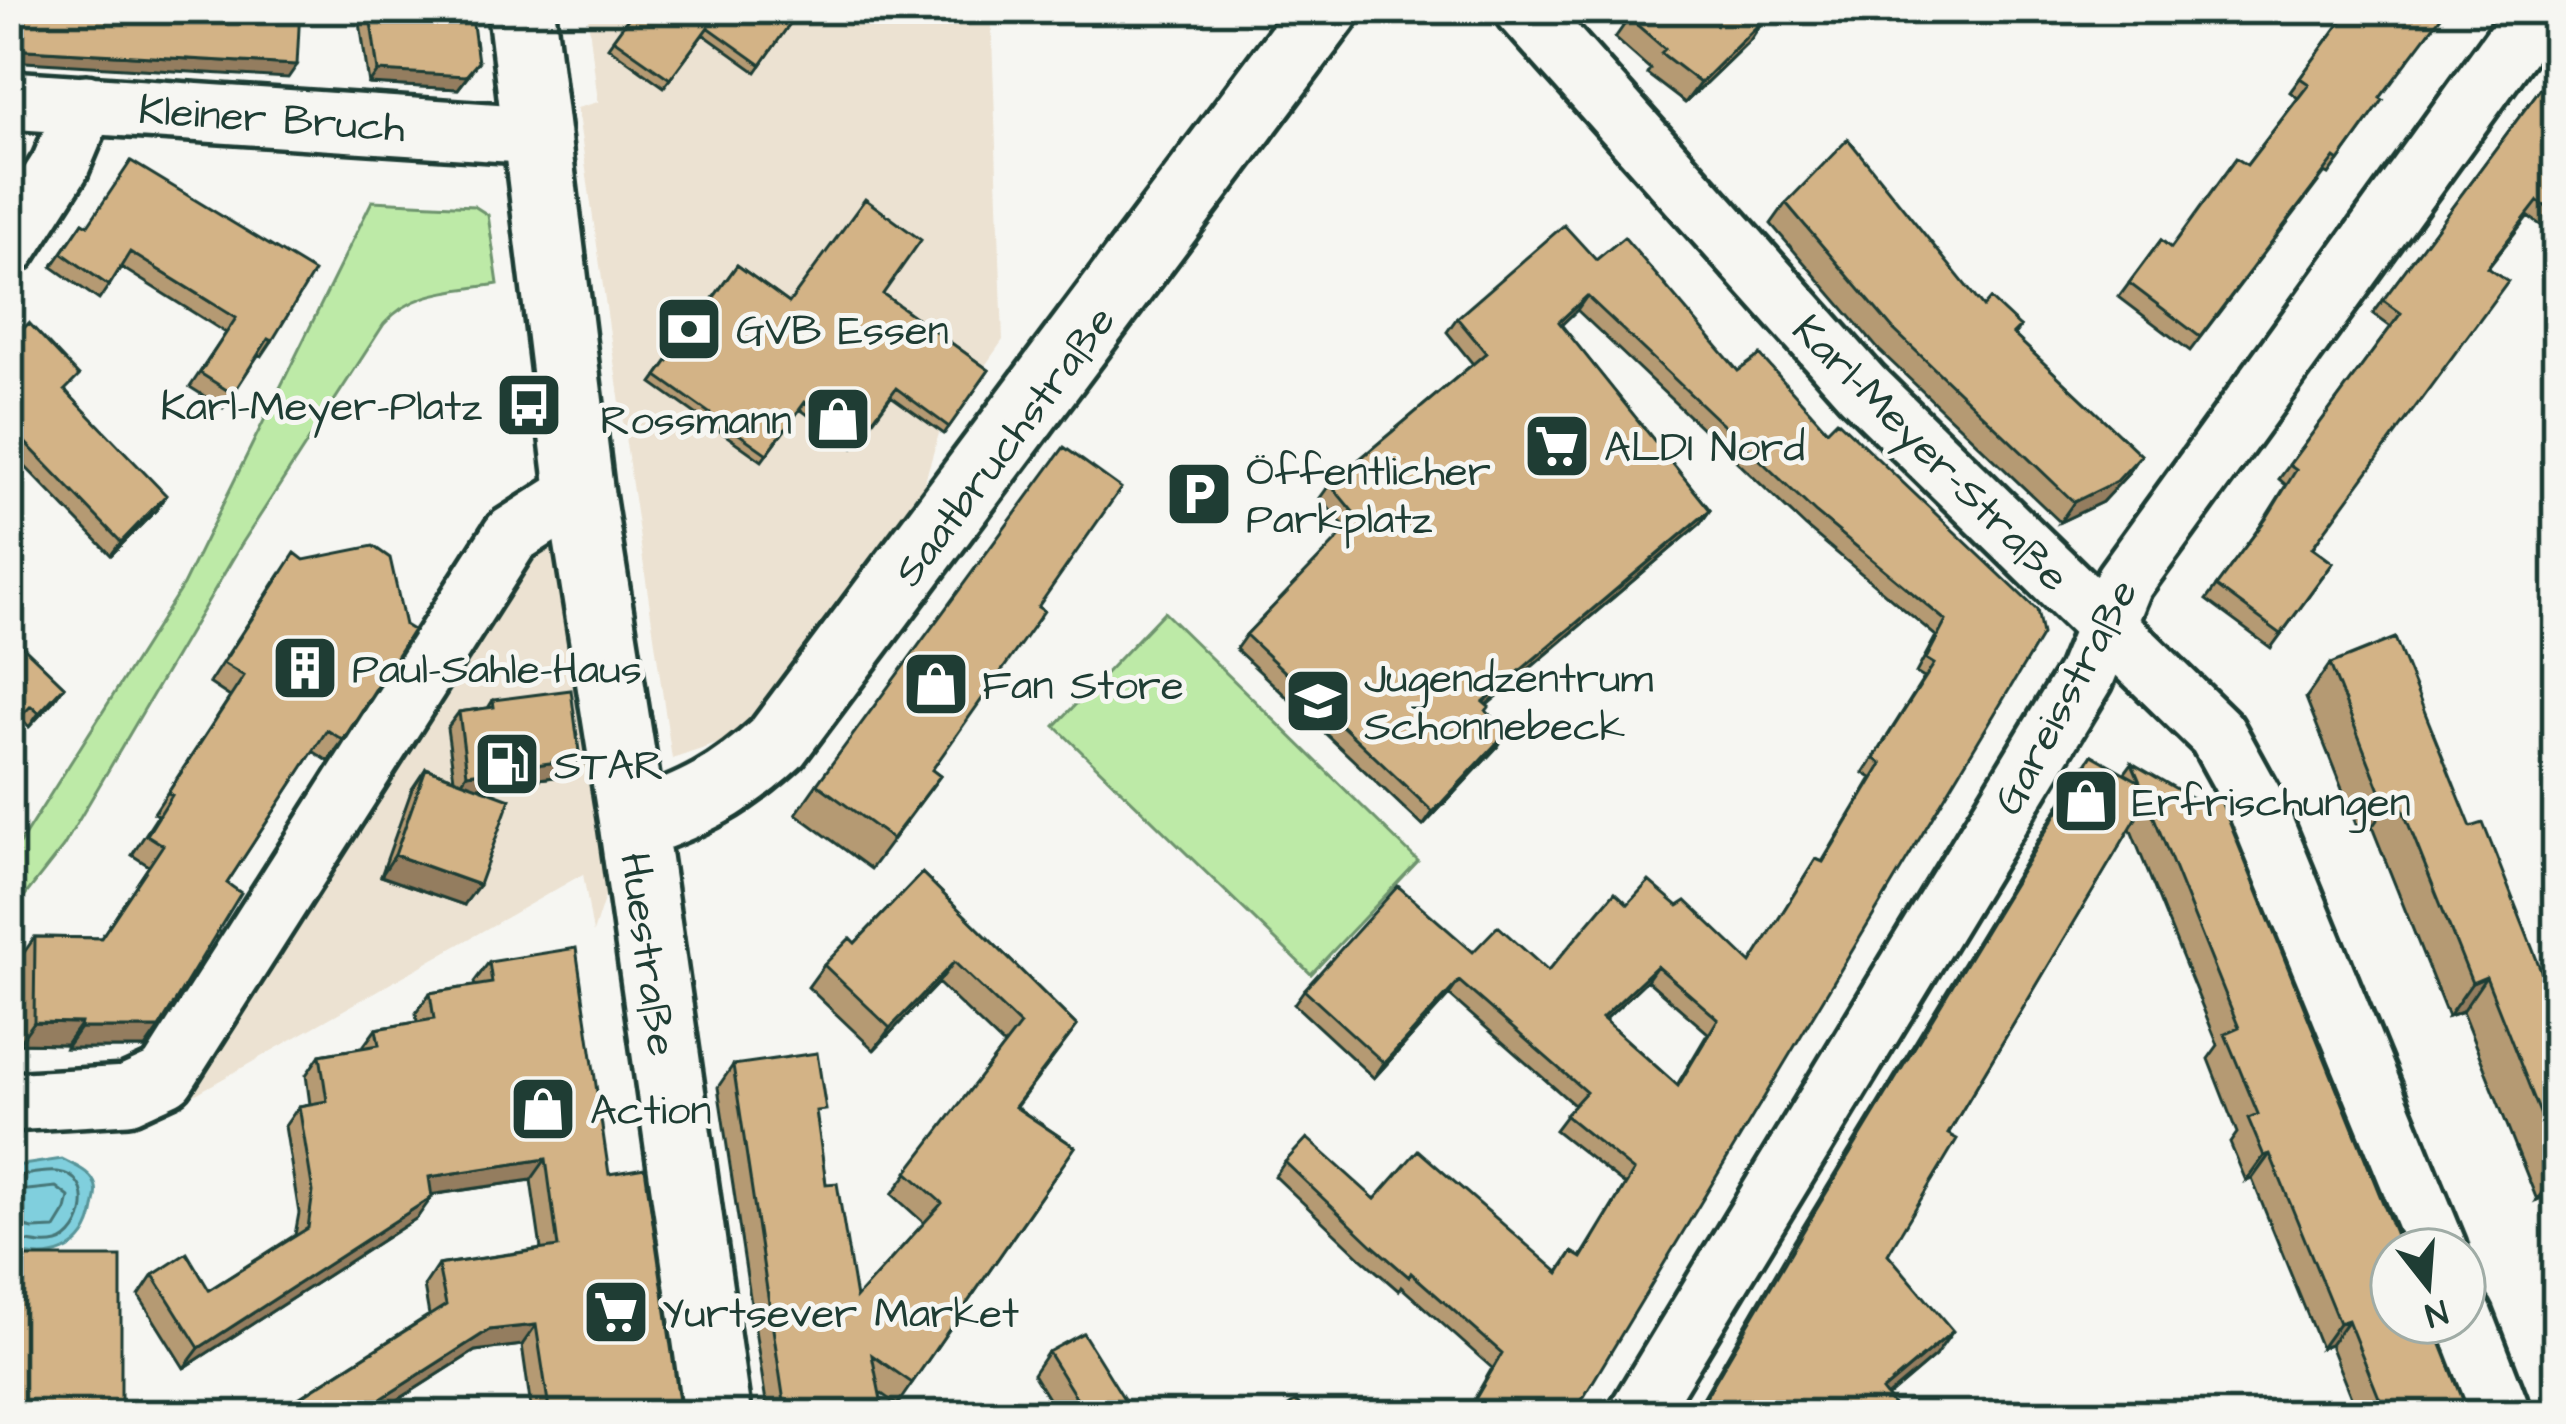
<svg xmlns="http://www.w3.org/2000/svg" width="2566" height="1424" font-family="'Architects Daughter',sans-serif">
<rect width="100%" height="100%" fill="#f6f6f2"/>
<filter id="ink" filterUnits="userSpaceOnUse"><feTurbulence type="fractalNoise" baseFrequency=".00833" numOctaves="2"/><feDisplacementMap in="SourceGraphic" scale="24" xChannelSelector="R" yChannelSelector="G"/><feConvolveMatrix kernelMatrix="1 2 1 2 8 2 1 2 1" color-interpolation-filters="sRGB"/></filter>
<g filter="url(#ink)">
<path fill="#ece2d2" d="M 587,9 L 991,9 L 1003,340 L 940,430 L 916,511 L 755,731 L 672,759 L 577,108 L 598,102 Z
M 583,526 L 628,825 L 593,933 L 583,874 L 173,1107 L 536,539 Z"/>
<path fill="#bdeaa7" stroke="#6e946e" stroke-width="3" d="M 372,201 L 474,206 L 488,215 L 498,284 C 456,291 413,290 384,324 L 241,545 L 63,847 L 9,916 L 9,860 L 183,585 Z
M 1164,612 L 1418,861 L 1311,974 L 1055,726 Z"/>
<path fill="#80cfdd" stroke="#599599" stroke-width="3" d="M 62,1159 C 73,1165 87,1170 93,1180 C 99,1189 96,1197 94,1208 C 87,1253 49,1265 9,1249 L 9,1167 Z"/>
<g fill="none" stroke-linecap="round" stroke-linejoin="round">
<path stroke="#467778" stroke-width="3" d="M 9,1177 C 24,1176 43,1170 58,1172 C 98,1177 85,1236 57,1243 C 40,1247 25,1240 9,1239
M 9,1192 L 56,1187 L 69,1197 L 66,1210 L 55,1228 L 33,1229 L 9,1223"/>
<defs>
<path id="street" d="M 1524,9 L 1862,388 L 2217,734 L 2255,803 L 2438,1250
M 9,100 L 535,135
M 9,246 L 60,166 L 86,104
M 9,1102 L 127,1095 L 166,1077 L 511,536 L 580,492
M 2464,1317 L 2502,1415
M 1637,1415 L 2085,677 L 2124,582 L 2538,9"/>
<path id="secondary" d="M 521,9 L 580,492 L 633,826 L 717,1415
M 633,826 C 695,804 728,788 777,743 L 1326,9"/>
</defs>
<use href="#street" stroke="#1f3d34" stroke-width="66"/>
<use href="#secondary" stroke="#1f3d34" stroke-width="75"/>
<use href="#street" stroke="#f6f6f2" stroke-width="57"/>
<use href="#secondary" stroke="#f6f6f2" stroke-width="66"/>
</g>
<path fill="#b59a73" stroke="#1f3d34" stroke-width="3" fill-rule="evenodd" d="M 358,9 L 471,9 L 470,74 L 458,89 L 369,84 Z
M 635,9 L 800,9 L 756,72 L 703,34 L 664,87 L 608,47 Z
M 1603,9 L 1754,9 L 1751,39 L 1685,103 L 1647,74 L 1650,69 L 1615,38 L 1624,25 Z
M 2350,9 L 2380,99 L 2383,100 L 2329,175 L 2325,173 L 2190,351 L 2119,297 L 2161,240 L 2171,248 L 2247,165 L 2298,98 L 2290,92 Z
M 2557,66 L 2557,222 L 2550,232 L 2528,216 L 2488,267 L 2313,548 L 2333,563 L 2271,648 L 2206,600 L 2259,528 L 2286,485 L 2279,479 L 2391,327 L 2373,314 Z
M 1786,203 L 2020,327 L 2014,335 L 2141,455 L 2127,475 L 2102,502 L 2060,522 L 1879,350 L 1771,224 Z
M 83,222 L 272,341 L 262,356 L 259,354 L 223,408 L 190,387 L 226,333 L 121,267 L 99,300 L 52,267 Z
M 1596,260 L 1738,371 L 1827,430 L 2037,610 L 1573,1415 L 1465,1415 L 1492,1368 L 1401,1287 L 1399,1291 L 1362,1259 L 1275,1176 L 1285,1162 L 1558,1272 L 1572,1252 L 1581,1257 L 1625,1185 L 1555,1130 L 1574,1105 L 1449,995 L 1374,1078 L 1294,1004 L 1304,990 L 1473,952 L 1548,971 L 1628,904 L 1678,906 L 1751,963 L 1816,859 L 1822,862 L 1872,778 L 1864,773 L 1924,678 L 1916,673 L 1936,636 L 1806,527 L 1577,310 L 1561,325 L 1710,510 L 1700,524 L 1487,705 L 1486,711 L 1507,732 L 1498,746 L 1423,826 L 1236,649 L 1246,635 L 1347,530 L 1320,498 L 1330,484 L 1473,364 L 1447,332 L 1457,318 ZM 1647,980 L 1708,1033 L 1677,1085 L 1605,1020 Z
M 737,265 L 789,303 L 883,294 L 989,370 L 944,434 L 891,396 L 853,448 L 800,409 L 762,461 L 652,383 Z
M 9,343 L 67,392 L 157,509 L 111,555 L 9,450 Z
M 280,574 L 343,740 L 328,761 L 313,751 L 227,883 L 145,1048 L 66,1048 L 66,1044 L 19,1043 L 20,958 L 35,937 L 101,938 L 149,866 L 132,855 L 158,815 L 154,813 L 230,697 L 209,683 Z
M 1038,607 L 932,770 L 940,776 L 871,869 L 796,814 L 817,784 Z
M 9,633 L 64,686 L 54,700 L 29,727 L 22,719 L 14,727 L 9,722 Z
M 2330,664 L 2471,827 L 2557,1011 L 2557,1191 L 2537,1200 L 2462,1012 L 2448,1017 L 2372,827 L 2359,832 L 2306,698 Z
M 493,700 L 580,759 L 569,775 L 478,787 L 464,905 L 381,876 L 412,789 L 426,768 L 454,778 L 447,728 L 459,712 L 488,708 Z
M 2092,755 L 2124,774 L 2132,763 L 2469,1415 L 2358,1415 L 2330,1345 L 2321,1348 L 2252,1179 L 2246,1181 L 2230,1143 L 2237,1133 L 2208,1059 L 2218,1045 L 2130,828 L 1948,1134 L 1888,1254 L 1935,1356 L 1887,1397 L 1901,1415 L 1693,1415 L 1790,1248 L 2074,781 Z
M 922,873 L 1077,1026 L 1016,1107 L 1075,1147 L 897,1405 L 879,1392 L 884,1415 L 768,1415 L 718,1087 L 733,1065 L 817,1122 L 826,1184 L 856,1298 L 924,1223 L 892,1194 L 1004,1046 L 938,983 L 874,1050 L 808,987 L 824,965 L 855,943 Z
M 489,962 L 609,1174 L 681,1415 L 532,1415 L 522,1345 L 475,1351 L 374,1415 L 272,1415 L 429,1315 L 424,1286 L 438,1265 L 541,1249 L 531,1180 L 431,1195 L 417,1218 L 184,1368 L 139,1296 L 153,1275 L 209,1290 L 295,1235 L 299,1213 L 285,1126 L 299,1106 L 310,1104 L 306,1075 L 320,1055 L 362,1048 L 376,1029 L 417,1022 L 416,1013 L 430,993 L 475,986 L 474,982 Z
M 2557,1265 L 2557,1304 L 2546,1280 Z
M 1048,1352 L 1134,1415 L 1058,1415 L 1033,1374 Z"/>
<path fill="#947d5e" stroke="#1f3d34" stroke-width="3" d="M 298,9 L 349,9 L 292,18 Z
M 1765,18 L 1751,39 L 1685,103 L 1700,83 Z
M 9,49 L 297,65 L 288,78 L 9,61 Z
M 478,62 L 458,89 L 369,84 L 378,71 Z
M 1587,296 L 1577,310 L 1549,337 L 1559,322 Z
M 2141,455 L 2127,475 L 2102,502 L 2060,522 L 2074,502 Z
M 166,495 L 157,509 L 111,555 L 121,542 Z
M 1710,510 L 1700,524 L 1473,716 L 1483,702 Z
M 64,686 L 54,700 L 29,727 L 39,713 Z
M 1507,732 L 1498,746 L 1423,826 L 1433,812 Z
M 580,759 L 569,775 L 456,790 L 467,774 Z
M 2396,793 L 2372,827 L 2359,832 L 2383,798 Z
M 395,855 L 479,885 L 464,905 L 381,876 Z
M 954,962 L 938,983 L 874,1050 L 890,1028 Z
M 1657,966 L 1647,980 L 1592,1032 L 1602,1018 Z
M 2486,977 L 2462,1012 L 2448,1017 L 2472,983 Z
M 1459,981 L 1449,995 L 1374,1078 L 1384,1063 Z
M 34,1022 L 81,1023 L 66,1044 L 19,1043 Z
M 80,1028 L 159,1028 L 145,1048 L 66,1048 Z
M 2270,1154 L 2252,1179 L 2246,1181 L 2264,1156 Z
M 546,1159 L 531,1180 L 415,1197 L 429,1177 Z
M 2557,1171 L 2557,1191 L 2537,1200 Z
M 432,1197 L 417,1218 L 184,1368 L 199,1348 Z
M 2348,1320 L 2330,1345 L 2321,1348 L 2339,1323 Z
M 536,1325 L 522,1345 L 475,1351 L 374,1415 L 356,1415 L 489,1330 Z
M 1953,1331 L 1935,1356 L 1865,1415 L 1882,1391 Z"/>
<path fill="#d3b386" stroke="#1f3d34" stroke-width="3" fill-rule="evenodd" d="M 9,9 L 300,9 L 297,65 L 9,49 Z
M 369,9 L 471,9 L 478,62 L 466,76 L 378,71 Z
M 635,9 L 800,9 L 761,65 L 708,27 L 670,79 L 613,39 Z
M 1637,9 L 1754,9 L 1765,18 L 1700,83 L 1661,53 L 1665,49 L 1629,18 Z
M 2350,9 L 2447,9 L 2380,98 L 2383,100 L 2339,161 L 2335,158 L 2200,337 L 2129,283 L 2161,240 L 2171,248 L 2236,158 L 2247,165 L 2309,84 L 2300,78 Z
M 2557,66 L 2557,215 L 2538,201 L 2487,267 L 2508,281 L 2312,548 L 2333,563 L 2281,634 L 2216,586 L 2266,519 L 2296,470 L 2289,465 L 2401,313 L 2383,300 Z
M 1848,139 L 1983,307 L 1990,299 L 2020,327 L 2013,334 L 2141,455 L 2117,481 L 2074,502 L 1893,329 L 1786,203 Z
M 131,161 L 314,272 L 272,341 L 268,339 L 233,394 L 200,373 L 236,318 L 130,252 L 109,286 L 62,253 L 83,222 L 88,225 Z
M 865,199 L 921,240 L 883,294 L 989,370 L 949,427 L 896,388 L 858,440 L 805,402 L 767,454 L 657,376 L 737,265 L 789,303 Z
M 1564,225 L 1596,260 L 1624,237 L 1738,371 L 1760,355 L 1827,430 L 1837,420 L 2037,610 L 2042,635 L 1573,1415 L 1466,1415 L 1502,1353 L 1411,1273 L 1409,1277 L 1372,1245 L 1285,1162 L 1307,1138 L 1375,1199 L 1418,1150 L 1559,1273 L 1572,1252 L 1582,1258 L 1634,1171 L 1565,1115 L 1586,1092 L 1459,981 L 1384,1063 L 1304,990 L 1398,886 L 1473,952 L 1498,926 L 1548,971 L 1615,892 L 1628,904 L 1649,881 L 1678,906 L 1686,901 L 1751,963 L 1816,859 L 1823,862 L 1882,764 L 1874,758 L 1934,664 L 1926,659 L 1946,621 L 1816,513 L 1587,296 L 1559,322 L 1710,510 L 1483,702 L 1489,707 L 1486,711 L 1507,732 L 1433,812 L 1246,635 L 1358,518 L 1330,484 L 1486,353 L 1457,318 ZM 1657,966 L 1718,1019 L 1678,1086 L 1602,1018 Z
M 29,323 L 79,376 L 65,390 L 166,495 L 121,542 L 17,434 L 9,442 L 9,343 Z
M 1064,447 L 1121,488 L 1038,607 L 1044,611 L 932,770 L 940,776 L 892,839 L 817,784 Z
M 373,546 L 390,558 L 405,625 L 413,630 L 343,740 L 327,730 L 227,883 L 241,893 L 159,1028 L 80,1028 L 81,1023 L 34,1022 L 35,937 L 101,938 L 163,845 L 147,835 L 172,795 L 168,793 L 244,676 L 223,663 L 295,553 L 304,560 Z
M 9,601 L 17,609 L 9,617 Z
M 9,633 L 64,686 L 39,713 L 31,706 L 24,713 L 19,708 L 9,717 Z
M 2395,638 L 2471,827 L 2483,823 L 2557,1011 L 2557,1156 L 2486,977 L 2472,983 L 2396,793 L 2383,798 L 2330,664 Z
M 571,690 L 580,759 L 467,774 L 459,712 L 494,707 L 493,700 Z
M 2092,755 L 2140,782 L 2132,763 L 2206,806 L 2220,799 L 2402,1250 L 2392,1250 L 2392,1322 L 2432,1322 L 2469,1415 L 2386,1415 L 2348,1320 L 2339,1323 L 2270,1154 L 2264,1156 L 2248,1118 L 2258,1114 L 2225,1034 L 2239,1028 L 2147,800 L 1948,1134 L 1957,1139 L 1888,1254 L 1953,1331 L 1882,1391 L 1901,1415 L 1695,1415 L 1808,1223 Z
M 426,768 L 510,799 L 479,885 L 395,855 Z
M 922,873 L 1077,1026 L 1015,1107 L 1075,1147 L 912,1383 L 872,1355 L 884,1415 L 786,1415 L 733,1065 L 817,1053 L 826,1110 L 816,1111 L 826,1184 L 837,1183 L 856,1298 L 942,1203 L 907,1172 L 1020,1025 L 954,962 L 890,1028 L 824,965 L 850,938 L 855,943 Z
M 576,948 L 609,1174 L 645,1168 L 681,1415 L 550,1415 L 536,1325 L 489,1330 L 356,1415 L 272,1415 L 446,1305 L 438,1265 L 558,1247 L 546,1159 L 429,1177 L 432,1197 L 199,1348 L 153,1275 L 187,1253 L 209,1290 L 308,1228 L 313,1192 L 299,1106 L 327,1101 L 320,1055 L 379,1045 L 376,1029 L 434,1019 L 430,993 L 492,983 L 489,962 Z
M 9,1257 L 121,1257 L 121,1406 L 133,1406 L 133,1415 L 9,1415 Z
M 1083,1333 L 1134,1415 L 1087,1415 L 1048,1352 Z
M 1296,1401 L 1309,1415 L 1275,1415 Z"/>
</g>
<defs>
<symbol id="bank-square" viewBox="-11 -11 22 22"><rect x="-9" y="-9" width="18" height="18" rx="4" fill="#1f3d34" stroke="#f6f6f2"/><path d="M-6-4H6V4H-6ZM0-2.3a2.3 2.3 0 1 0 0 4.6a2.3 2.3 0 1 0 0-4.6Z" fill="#fff"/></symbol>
<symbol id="bus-square" viewBox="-11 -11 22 22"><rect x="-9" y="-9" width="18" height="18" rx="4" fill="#1f3d34" stroke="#f6f6f2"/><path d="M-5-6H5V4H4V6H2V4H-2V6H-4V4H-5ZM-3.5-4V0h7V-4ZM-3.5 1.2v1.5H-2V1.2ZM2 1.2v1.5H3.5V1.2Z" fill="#fff"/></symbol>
<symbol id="shop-square" viewBox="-11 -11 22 22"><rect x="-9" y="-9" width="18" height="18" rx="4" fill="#1f3d34" stroke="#f6f6f2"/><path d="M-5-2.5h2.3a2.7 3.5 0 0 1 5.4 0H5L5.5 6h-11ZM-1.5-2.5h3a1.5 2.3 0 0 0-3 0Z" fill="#fff"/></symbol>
<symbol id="supermarket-square" viewBox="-11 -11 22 22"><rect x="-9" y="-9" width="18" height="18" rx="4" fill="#1f3d34" stroke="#f6f6f2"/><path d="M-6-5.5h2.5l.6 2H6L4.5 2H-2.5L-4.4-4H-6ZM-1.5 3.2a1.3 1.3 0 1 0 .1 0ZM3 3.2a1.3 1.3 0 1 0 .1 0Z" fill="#fff"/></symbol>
<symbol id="parking-square" viewBox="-11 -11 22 22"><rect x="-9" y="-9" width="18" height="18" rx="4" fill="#1f3d34" stroke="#f6f6f2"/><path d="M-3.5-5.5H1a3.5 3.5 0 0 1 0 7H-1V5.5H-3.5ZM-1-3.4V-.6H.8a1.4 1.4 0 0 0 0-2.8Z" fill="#fff"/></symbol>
<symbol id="building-square" viewBox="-11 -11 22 22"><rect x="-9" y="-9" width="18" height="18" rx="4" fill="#1f3d34" stroke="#f6f6f2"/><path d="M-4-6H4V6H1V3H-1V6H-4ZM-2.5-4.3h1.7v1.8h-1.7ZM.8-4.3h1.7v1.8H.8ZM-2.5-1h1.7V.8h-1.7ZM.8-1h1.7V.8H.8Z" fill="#fff"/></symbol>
<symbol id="school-square" viewBox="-11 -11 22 22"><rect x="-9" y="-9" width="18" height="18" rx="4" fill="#1f3d34" stroke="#f6f6f2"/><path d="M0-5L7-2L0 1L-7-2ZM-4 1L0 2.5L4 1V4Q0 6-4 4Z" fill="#fff"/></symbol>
<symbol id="fuel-square" viewBox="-11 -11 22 22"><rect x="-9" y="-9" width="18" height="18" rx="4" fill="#1f3d34" stroke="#f6f6f2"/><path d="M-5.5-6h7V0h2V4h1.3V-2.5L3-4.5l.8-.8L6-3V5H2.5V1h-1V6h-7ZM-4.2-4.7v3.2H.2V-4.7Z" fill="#fff"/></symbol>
</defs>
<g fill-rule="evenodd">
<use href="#bank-square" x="651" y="291" width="76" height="76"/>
<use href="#bus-square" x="491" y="367" width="76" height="76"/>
<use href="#shop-square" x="800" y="381" width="76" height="76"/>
<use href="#supermarket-square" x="1519" y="408" width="76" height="76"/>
<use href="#parking-square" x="1161" y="456" width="76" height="76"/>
<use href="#building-square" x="267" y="630" width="76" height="76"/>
<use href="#shop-square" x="898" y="646" width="76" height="76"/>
<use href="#school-square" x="1280" y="663" width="76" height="76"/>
<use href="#fuel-square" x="469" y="726" width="76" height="76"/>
<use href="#shop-square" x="2048" y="763" width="76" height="76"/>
<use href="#shop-square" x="505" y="1071" width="76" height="76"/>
<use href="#supermarket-square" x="578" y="1274" width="76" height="76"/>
</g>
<g text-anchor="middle" stroke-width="10" stroke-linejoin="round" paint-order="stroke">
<g font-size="42" fill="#1f3d34" stroke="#f6f6f2">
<text transform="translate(272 117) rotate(4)" y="15">Kleiner Bruch</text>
<text transform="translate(1003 445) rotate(-53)" y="15">Saatbruchstraße</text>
<text transform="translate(1932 452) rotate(45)" y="15">Karl-Meyer-Straße</text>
<text transform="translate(2064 696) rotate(-62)" y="15">Gareisstraße</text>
<text transform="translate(650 954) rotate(82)" y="15">Huestraße</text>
</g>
<g font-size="42" fill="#1f3d34" stroke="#f6f6f2" text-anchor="start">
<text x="736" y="344">GVB Essen</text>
<text x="482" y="420" text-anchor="end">Karl-Meyer-Platz</text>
<text x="792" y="434" text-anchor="end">Rossmann</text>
<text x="1604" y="461">ALDI Nord</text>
<text x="1246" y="485">Öffentlicher<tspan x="1246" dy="48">Parkplatz</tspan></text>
<text x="352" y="683">Paul-Sahle-Haus</text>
<text x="1364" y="692">Jugendzentrum<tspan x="1364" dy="48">Schonnebeck</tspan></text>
<text x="982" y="699">Fan Store</text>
<text x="554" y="779">STAR</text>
<text x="2132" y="816">Erfrischungen</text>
<text x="590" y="1124">Action</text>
<text x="662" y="1327">Yurtsever Market</text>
</g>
</g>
<rect width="2566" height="1424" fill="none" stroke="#f6f6f2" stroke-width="48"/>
<rect x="24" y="24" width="2518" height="1376" fill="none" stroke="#1f3d34" stroke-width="4.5" filter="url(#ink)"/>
<g transform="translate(2428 1286) rotate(163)"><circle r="57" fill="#f6f6f2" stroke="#a0aca6" stroke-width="3"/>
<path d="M0-9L21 45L0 30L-21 45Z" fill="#1f3d34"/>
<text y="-18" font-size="33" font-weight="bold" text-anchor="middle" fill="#1f3d34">N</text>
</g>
</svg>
